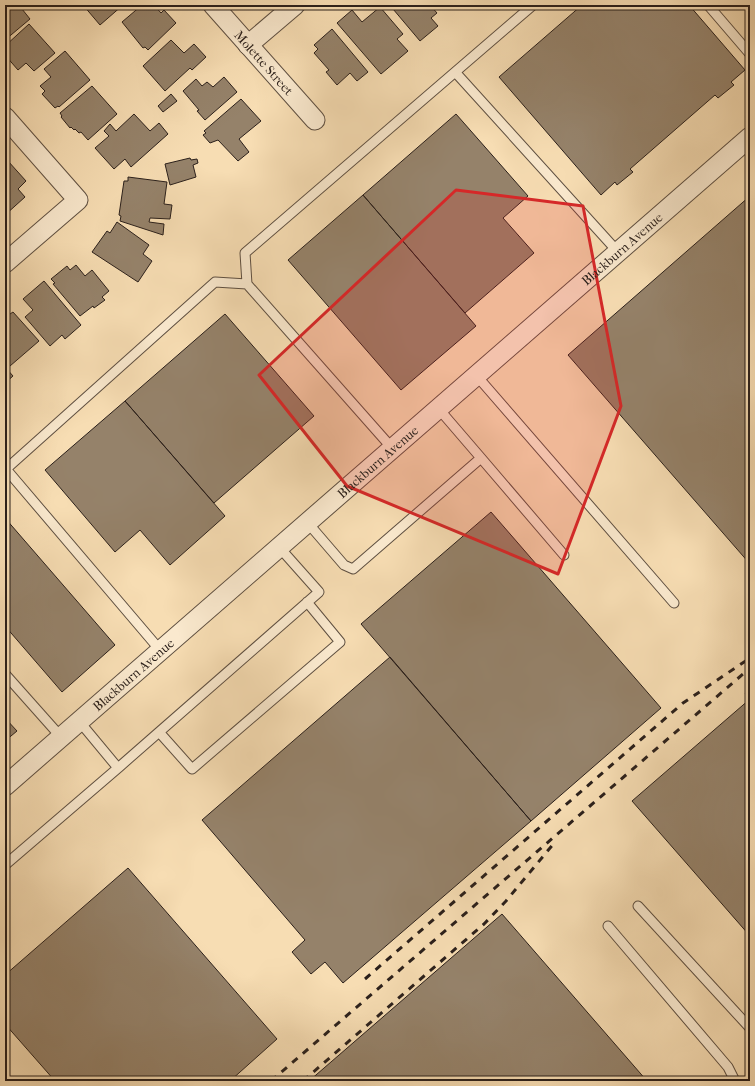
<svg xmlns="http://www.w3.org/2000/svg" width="755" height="1086" font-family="'IM FELL French Canon',serif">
<rect width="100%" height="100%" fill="#f7ddb3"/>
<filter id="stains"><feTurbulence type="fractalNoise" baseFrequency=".005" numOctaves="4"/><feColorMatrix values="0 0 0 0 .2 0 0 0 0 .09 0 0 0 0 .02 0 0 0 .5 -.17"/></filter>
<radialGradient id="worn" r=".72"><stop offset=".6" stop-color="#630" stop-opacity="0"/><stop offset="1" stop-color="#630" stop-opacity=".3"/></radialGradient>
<path fill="#95826a" stroke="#2b201b" d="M 5,5 L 27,5 L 22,9 L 30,19 L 5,40 Z
M 83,5 L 123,5 L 100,25 Z
M 142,5 L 154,5 L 161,13 L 164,10 L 176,23 L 148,50 L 145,47 L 143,48 L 122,22 Z
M 393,5 L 430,5 L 437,13 L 431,18 L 438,26 L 420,41 L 393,9 Z
M 582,5 L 689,5 L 745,70 L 731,82 L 734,85 L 718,98 L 715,95 L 630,169 L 633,172 L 617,185 L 615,182 L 601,195 L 499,77 Z
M 380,7 L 403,34 L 397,39 L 408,51 L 381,74 L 337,23 L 352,10 L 362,22 Z
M 29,24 L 55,53 L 34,71 L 26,63 L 18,70 L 5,55 L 5,46 Z
M 332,29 L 368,72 L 357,81 L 350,73 L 337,85 L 326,72 L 329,70 L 314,53 L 318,49 L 314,45 Z
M 171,40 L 184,53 L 194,44 L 206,57 L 192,70 L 190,68 L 165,91 L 143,66 Z
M 65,51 L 90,80 L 59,107 L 58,106 L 55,108 L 42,94 L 45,91 L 40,86 L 51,77 L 44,69 Z
M 224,77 L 237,92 L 205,120 L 197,111 L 199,110 L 183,91 L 196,79 L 202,86 L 207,82 L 213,87 Z
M 92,86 L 117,114 L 88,140 L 81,132 L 79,133 L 75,129 L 74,130 L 71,127 L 70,128 L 61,117 L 62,116 L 60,113 Z
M 171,94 L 177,101 L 163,112 L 158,106 Z
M 241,99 L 261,121 L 239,139 L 249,152 L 238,161 L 218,140 L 210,143 L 203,135 L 206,133 L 204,131 Z
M 134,114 L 150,131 L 159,123 L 168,134 L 131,167 L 125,159 L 114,169 L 95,148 L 109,136 L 104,131 L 110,124 L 116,131 Z
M 456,114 L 528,196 L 503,218 L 534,253 L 465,313 L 363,195 Z
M 190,158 L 191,160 L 197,159 L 198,163 L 193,165 L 196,177 L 170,185 L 165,164 Z
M 5,161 L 7,162 L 8,161 L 26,181 L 18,189 L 25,197 L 5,215 Z
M 128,177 L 167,182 L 164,204 L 172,205 L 170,219 L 150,218 L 149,222 L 164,224 L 163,235 L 120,221 L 121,216 L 119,215 L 124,181 L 128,181 Z
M 363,195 L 476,326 L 401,390 L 288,260 Z
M 750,196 L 750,564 L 568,355 Z
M 117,222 L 149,245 L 143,254 L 152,261 L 138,282 L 92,252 L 107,231 L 110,233 Z
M 76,265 L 85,276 L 92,270 L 109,291 L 102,297 L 105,300 L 94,308 L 93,306 L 80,316 L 53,284 L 55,283 L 51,279 L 67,266 L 70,270 Z
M 44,281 L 81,325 L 65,339 L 62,335 L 50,346 L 25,317 L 33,310 L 23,299 Z
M 8,312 L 10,314 L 13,312 L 39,341 L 10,366 L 5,360 L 5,314 Z
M 225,314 L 314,416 L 214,503 L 125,401 Z
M 5,367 L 13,376 L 5,383 Z
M 125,401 L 225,516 L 170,565 L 140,530 L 115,552 L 45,470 Z
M 491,512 L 661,708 L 531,821 L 361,624 Z
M 5,518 L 115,645 L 62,692 L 5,626 Z
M 390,657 L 531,821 L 343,983 L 325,962 L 311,974 L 292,952 L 305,940 L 202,820 Z
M 750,689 L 750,936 L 632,801 L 750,699 L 745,693 Z
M 5,718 L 17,731 L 5,741 Z
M 128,868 L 277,1039 L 230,1081 L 55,1081 L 5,1024 L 5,975 Z
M 502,914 L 647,1081 L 309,1081 Z"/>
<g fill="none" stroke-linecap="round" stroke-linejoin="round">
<defs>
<path id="service" d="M 708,5 L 750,54
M 456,73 L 618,252
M 247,284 L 245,253 L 533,5
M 476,375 L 674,603
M 481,458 L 564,555
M 6,469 L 160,650
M 5,470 L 215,282 L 247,284 L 392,448
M 307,522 L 344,565 L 353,569 L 481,458 L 438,408
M 5,674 L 61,737
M 159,732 L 192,769 L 340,642 L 307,602
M 118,768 L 319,592 L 279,547
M 5,865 L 118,768 L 79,721
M 638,906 L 750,1028
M 608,926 L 728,1067 L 735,1081"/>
<g id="minor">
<path id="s1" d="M 213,5 L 315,120"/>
<path d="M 248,45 L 295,5"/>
<path d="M 5,117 L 78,200 L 5,263"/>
<path id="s2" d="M 5,786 L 750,137"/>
</g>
</defs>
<use href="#service" stroke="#5e4f41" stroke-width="11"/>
<use href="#minor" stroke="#5e4f41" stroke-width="21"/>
<use href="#service" stroke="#fae9ce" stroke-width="9"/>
<use href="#minor" stroke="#fae9ce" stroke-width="19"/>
<path stroke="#2b201b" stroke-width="3" stroke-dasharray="7 7" stroke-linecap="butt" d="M 365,979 L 683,703 L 750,658
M 271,1081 L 750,668
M 303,1081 L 484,924 L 506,901 L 555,842"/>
</g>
<path fill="#d62828" fill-opacity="0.2" stroke="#d62828" stroke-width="3" stroke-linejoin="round" d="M 456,190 L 583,206 L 621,406 L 558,574 L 347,486 L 259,375 Z"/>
<g text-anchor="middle" stroke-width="4" stroke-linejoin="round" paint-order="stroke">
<g font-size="13" fill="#2b201b" stroke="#fae9ce">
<text dy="5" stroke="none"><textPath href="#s1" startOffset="77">Molette Street</textPath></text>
<text dy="5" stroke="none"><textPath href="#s2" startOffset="818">Blackburn Avenue</textPath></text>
<text dy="5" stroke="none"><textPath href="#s2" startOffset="494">Blackburn Avenue</textPath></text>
<text dy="5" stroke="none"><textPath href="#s2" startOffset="170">Blackburn Avenue</textPath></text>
</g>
</g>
<rect width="755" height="1086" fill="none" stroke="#f7ddb3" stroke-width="20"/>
<rect x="6" y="6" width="743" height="1074" fill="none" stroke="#2b201b" stroke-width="2"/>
<rect x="10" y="10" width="735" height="1066" fill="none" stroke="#2b201b"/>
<rect width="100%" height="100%" filter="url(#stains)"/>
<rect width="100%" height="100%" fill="url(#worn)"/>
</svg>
